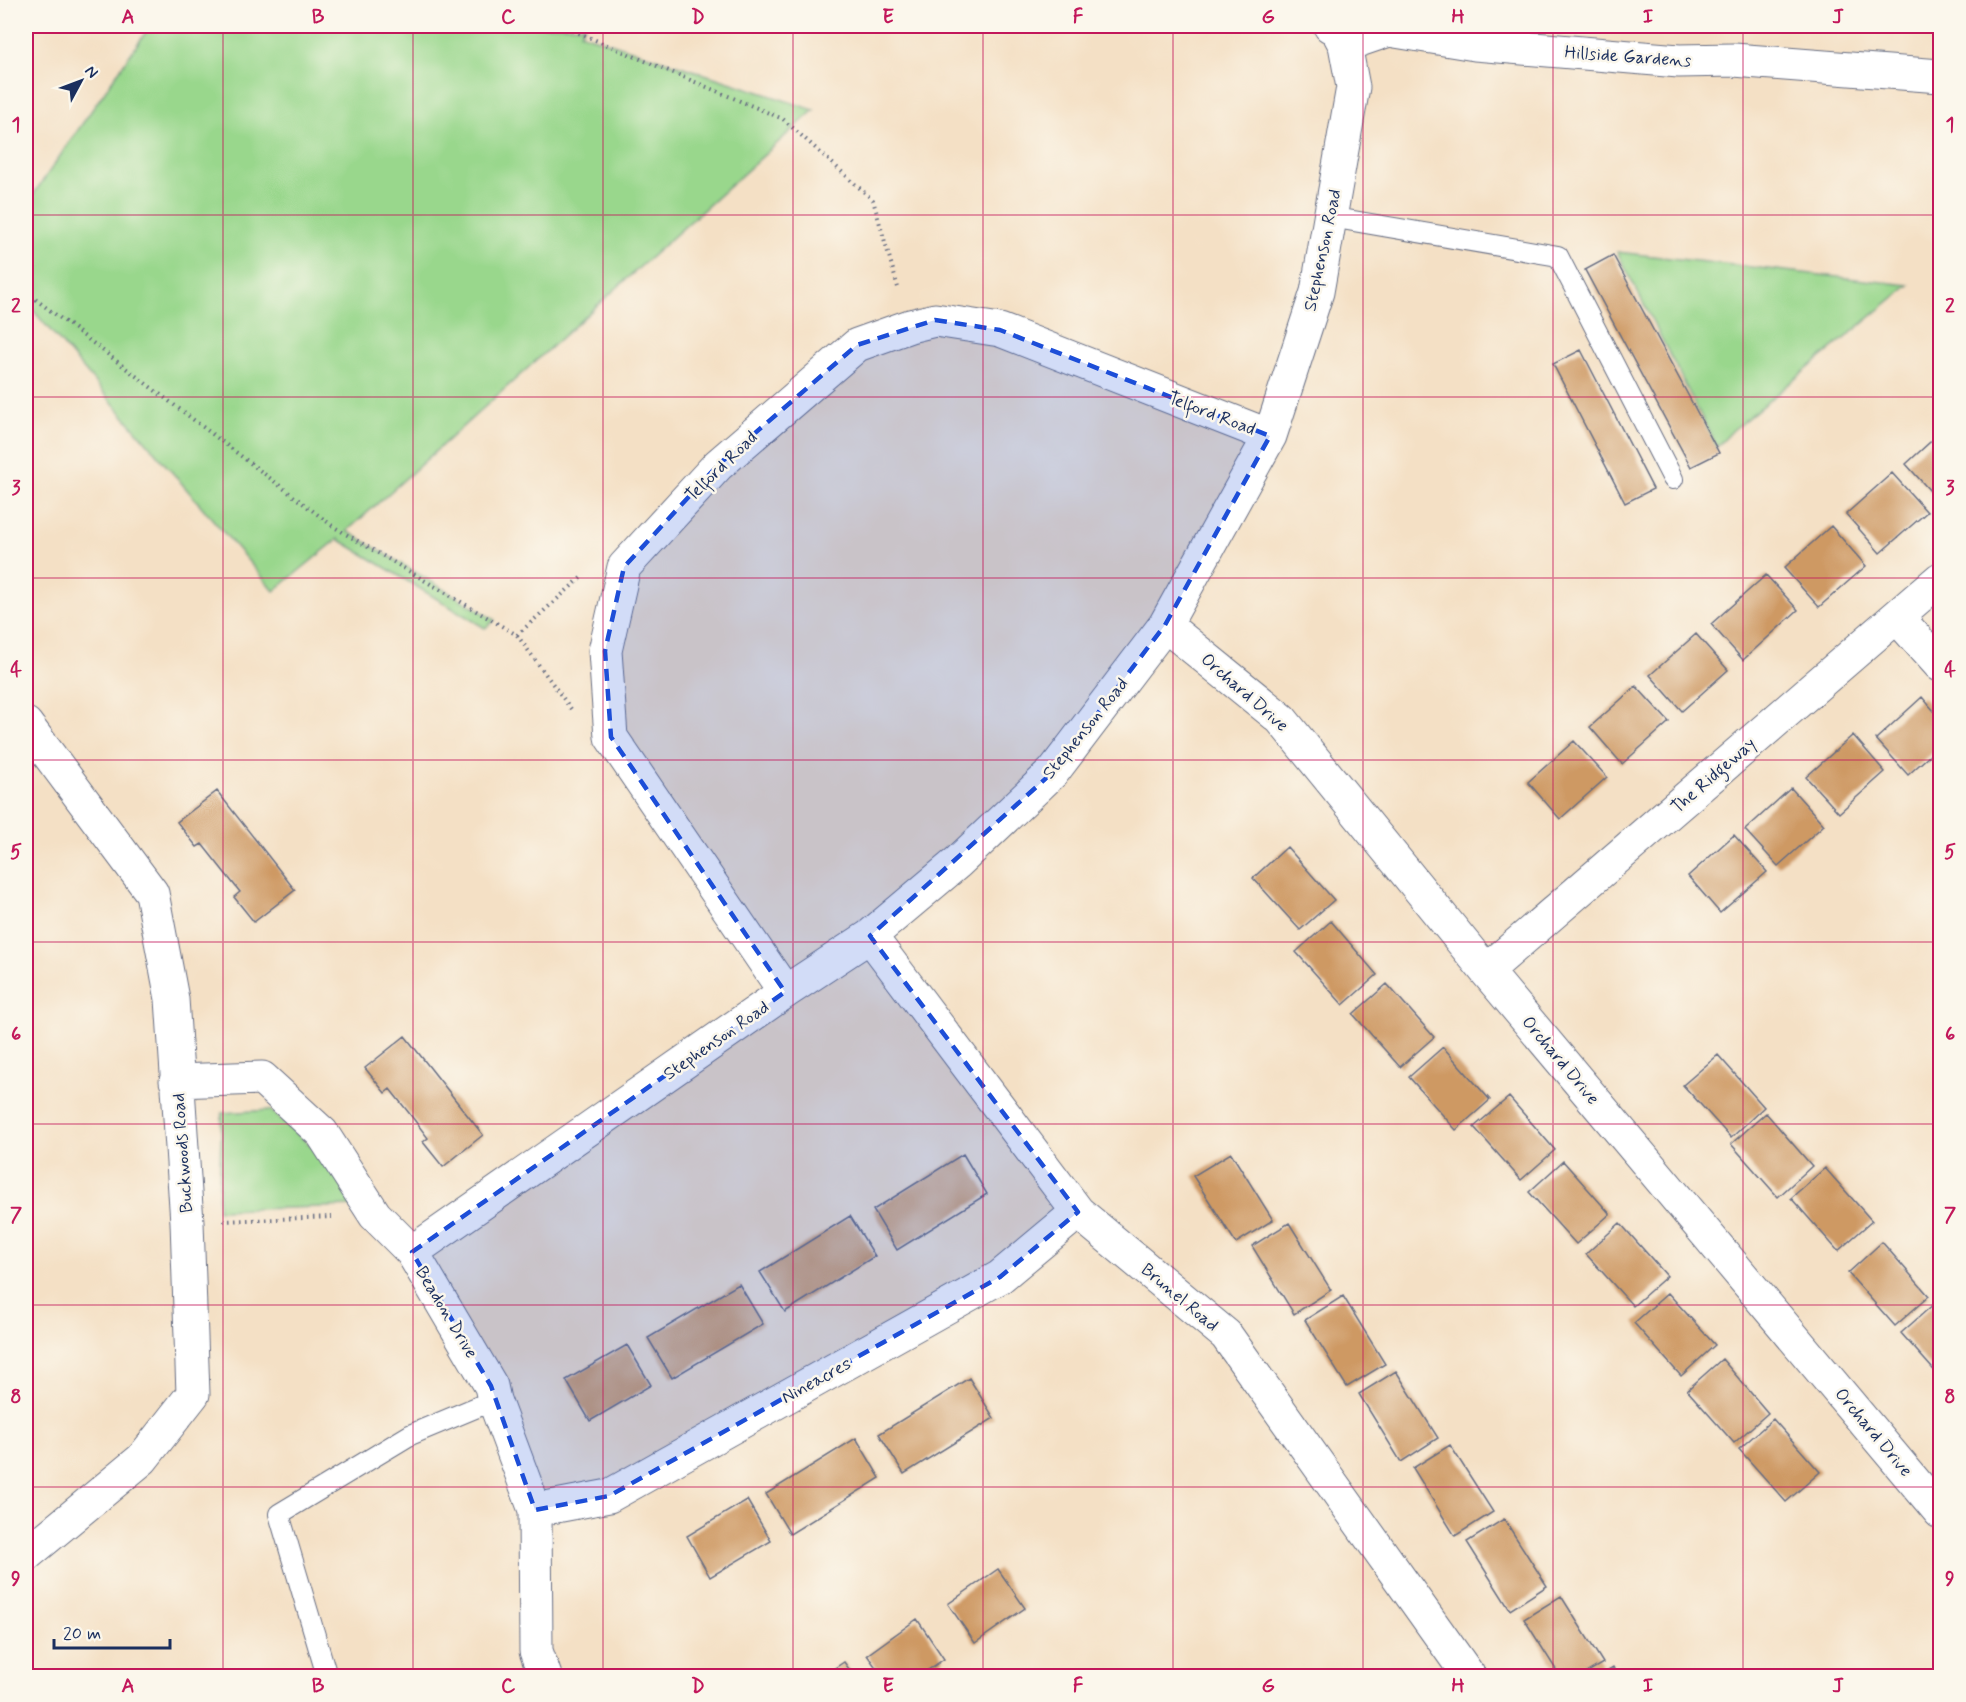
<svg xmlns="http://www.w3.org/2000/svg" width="1966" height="1702" font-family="Mynerve,sans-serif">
<rect width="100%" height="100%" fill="#fbf7ec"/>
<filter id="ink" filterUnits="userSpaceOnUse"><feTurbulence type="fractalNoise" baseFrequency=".0167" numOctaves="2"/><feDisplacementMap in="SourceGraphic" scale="12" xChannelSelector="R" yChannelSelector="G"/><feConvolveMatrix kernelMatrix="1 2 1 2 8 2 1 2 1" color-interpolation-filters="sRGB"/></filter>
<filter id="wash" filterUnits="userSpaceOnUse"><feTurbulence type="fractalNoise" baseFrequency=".008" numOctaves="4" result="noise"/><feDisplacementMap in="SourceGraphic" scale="24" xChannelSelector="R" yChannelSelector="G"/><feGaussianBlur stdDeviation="1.35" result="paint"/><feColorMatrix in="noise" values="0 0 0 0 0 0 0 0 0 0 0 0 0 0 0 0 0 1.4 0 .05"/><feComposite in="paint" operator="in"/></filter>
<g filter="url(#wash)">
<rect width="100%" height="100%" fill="#f4e0c5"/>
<path fill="#99d78c" stroke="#5a8375" stroke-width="1.5" d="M 150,26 L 585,26 L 580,33 L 814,110 L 347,531 L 495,620 L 485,628 L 338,539 L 274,591 L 26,302 L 26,205 Z
M 1617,252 L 1909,285 L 1733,430 L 1717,447 Z
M 270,1110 L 323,1156 L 356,1206 L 218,1210 L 222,1113 Z"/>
<g id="blocks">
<path fill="#ce9964" d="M 1613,255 L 1719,453 L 1691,467 L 1585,270 Z
M 1581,350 L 1653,489 L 1625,503 L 1553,364 Z
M 1940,433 L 1940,502 L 1906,464 Z
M 1892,473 L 1927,512 L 1880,553 L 1846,514 Z
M 1831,526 L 1866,566 L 1819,607 L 1784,568 Z
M 1766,575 L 1798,610 L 1743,660 L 1711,624 Z
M 1696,634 L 1728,670 L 1682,711 L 1650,675 Z
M 1636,686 L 1669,722 L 1622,764 L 1590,727 Z
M 1922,697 L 1940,718 L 1940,746 L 1908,775 L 1876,739 Z
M 1853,735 L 1885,772 L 1839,813 L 1806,777 Z
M 1574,741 L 1607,777 L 1560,819 L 1528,782 Z
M 1791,788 L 1824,825 L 1778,866 L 1745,830 Z
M 217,791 L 295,890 L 254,922 L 234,897 L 240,892 L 202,844 L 197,847 L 177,822 Z
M 1734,835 L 1767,872 L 1720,913 L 1688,876 Z
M 1287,847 L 1334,900 L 1300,930 L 1253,878 Z
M 1331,921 L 1377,975 L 1343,1005 L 1296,952 Z
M 1387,984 L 1434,1037 L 1400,1067 L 1353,1014 Z
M 405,1036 L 483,1135 L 443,1167 L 423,1142 L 428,1138 L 409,1113 L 390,1089 L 385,1093 L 365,1068 Z
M 1443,1047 L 1490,1100 L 1456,1130 L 1409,1077 Z
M 1718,1055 L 1764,1107 L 1731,1138 L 1683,1085 Z
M 1509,1097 L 1555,1150 L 1521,1180 L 1474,1127 Z
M 1766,1113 L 1812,1166 L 1778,1197 L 1731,1144 Z
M 1231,1153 L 1273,1220 L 1236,1243 L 1193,1176 Z
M 963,1154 L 987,1194 L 897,1250 L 873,1210 Z
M 1563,1161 L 1610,1214 L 1576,1244 L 1529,1192 Z
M 1825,1168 L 1872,1221 L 1838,1251 L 1791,1198 Z
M 850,1216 L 875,1256 L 785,1312 L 760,1272 Z
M 1289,1223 L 1331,1290 L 1294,1314 L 1252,1246 Z
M 1620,1223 L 1667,1276 L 1633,1306 L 1586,1254 Z
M 1882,1242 L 1929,1296 L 1895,1326 L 1848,1273 Z
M 739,1284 L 763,1324 L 672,1378 L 648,1338 Z
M 1668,1293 L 1715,1345 L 1681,1376 L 1634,1323 Z
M 1343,1296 L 1385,1364 L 1347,1387 L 1305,1320 Z
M 1935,1303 L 1940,1309 L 1940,1377 L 1901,1333 Z
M 627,1345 L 651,1385 L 590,1421 L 566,1380 Z
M 1722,1359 L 1768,1413 L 1734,1443 L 1687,1390 Z
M 1396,1371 L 1438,1438 L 1401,1462 L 1359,1394 Z
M 969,1378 L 994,1418 L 904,1474 L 879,1434 Z
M 1773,1419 L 1820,1472 L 1786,1502 L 1739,1449 Z
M 856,1438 L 880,1478 L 790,1534 L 766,1494 Z
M 1450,1445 L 1493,1512 L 1455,1536 L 1413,1468 Z
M 747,1500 L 771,1541 L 710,1577 L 687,1536 Z
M 1504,1519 L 1547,1586 L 1510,1610 L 1467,1542 Z
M 998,1569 L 1025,1608 L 975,1643 L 948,1604 Z
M 1561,1596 L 1603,1663 L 1581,1676 L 1560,1676 L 1524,1619 Z
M 917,1619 L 944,1659 L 919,1676 L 882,1676 L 867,1655 Z
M 844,1662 L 854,1676 L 823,1676 Z
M 1613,1667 L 1618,1676 L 1598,1676 Z"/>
</g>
</g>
<g filter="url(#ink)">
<use href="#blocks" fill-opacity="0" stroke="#676d82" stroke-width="1.5"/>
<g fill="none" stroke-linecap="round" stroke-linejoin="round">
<defs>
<path id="service" d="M 1330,217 L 1558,256 L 1673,479
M 327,1676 L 279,1514 L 410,1435 L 494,1400"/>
<path id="minor" d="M 1345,45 L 1389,30 L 1475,44 L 1679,61 L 1734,60 L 1940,76
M 1897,617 L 1940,665
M 1165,625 L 1281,719 L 1486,971 L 1940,1512
M 26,724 L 152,893 L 172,999 L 187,1222 L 193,1394 L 142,1459 L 26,1555
M 870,936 L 1078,1212 L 1226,1335 L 1469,1676
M 1486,971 L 1940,579
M 785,992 L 611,737 L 605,651 L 624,567 L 718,465 L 857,345 L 910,326 L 935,320 L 1000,330 L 1270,436
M 176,1081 L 262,1078 L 322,1133 L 375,1215 L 412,1252 L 491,1386 L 494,1400 L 535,1510 L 536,1651 L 545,1676
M 412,1252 L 785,992 L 870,936 L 958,862 L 1053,772 L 1165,625 L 1270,436 L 1317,292 L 1353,87 L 1345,45 L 1336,28 L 1330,26
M 535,1510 L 609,1496 L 1000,1277 L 1078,1212"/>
</defs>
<use href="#service" stroke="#676d82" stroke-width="22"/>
<use href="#minor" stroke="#676d82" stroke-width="35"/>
<path stroke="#676d82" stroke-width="4" stroke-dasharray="1.5 4.5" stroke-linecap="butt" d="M 562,26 L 783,119 L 873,200 L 899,291
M 26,292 L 334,527 L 517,635 L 571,709
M 517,635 L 584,575
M 223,1221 L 332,1217"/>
<use href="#service" stroke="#fff" stroke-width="20"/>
<use href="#minor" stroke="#fff" stroke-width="33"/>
</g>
</g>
<path fill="#1d4ed8" fill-opacity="0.2" stroke="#1d4ed8" stroke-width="4.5" stroke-dasharray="12 8" stroke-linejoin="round" d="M 935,320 L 1000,330 L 1270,436 L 1165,625 L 1053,772 L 870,936 L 1078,1212 L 1000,1277 L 609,1496 L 535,1510 L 491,1386 L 412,1252 L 785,992 L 611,737 L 605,651 L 624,567 L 718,465 L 857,345 Z"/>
<path fill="none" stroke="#c2185b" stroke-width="1.5" stroke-opacity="0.55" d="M 223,26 L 223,1676M 413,26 L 413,1676M 603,26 L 603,1676M 793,26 L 793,1676M 983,26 L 983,1676M 1173,26 L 1173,1676M 1363,26 L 1363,1676M 1553,26 L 1553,1676M 1743,26 L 1743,1676M 26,215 L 1940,215M 26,397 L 1940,397M 26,578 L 1940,578M 26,760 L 1940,760M 26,942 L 1940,942M 26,1124 L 1940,1124M 26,1305 L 1940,1305M 26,1487 L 1940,1487"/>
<g text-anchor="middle" stroke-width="5" stroke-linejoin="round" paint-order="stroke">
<g font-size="18" fill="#1b2f5e" stroke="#fbf7ec">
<text transform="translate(1628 56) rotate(4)" y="6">Hillside Gardens</text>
<text transform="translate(1322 250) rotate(-78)" y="6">Stephenson Road</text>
<text transform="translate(1212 413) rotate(21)" y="6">Telford Road</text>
<text transform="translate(721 466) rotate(-44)" y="6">Telford Road</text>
<text transform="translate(1245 692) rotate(41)" y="6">Orchard Drive</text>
<text transform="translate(1085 728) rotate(-51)" y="6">Stephenson Road</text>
<text transform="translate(1713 775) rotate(-41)" y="6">The Ridgeway</text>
<text transform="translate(716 1040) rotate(-35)" y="6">Stephenson Road</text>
<text transform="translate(1561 1060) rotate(50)" y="6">Orchard Drive</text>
<text transform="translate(182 1153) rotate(-94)" y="6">Buckwoods Road</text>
<text transform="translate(1180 1297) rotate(40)" y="6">Brunel Road</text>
<text transform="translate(447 1312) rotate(59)" y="6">Beadon Drive</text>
<text transform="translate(816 1380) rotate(-29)" y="6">Nineacres</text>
<text transform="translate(1874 1432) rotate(50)" y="6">Orchard Drive</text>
</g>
</g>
<rect width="1966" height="1702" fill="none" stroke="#fbf7ec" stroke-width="66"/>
<g transform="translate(81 81) rotate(49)" stroke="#fbf7ec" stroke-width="4.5" paint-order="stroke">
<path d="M0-4.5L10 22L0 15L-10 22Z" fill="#1b2f5e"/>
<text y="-9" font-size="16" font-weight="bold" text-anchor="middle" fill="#1b2f5e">N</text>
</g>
<path d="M54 1639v9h116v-9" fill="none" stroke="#1b2f5e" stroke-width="3"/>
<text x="63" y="1639" font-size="18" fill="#1b2f5e" stroke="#fbf7ec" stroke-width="4.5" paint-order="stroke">20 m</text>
<rect x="33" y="33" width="1900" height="1636" fill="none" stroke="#c2185b" stroke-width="2"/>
<g font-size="20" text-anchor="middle" font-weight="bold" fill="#c2185b">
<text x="128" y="23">A</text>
<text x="318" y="23">B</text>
<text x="508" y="23">C</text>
<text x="698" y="23">D</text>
<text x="888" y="23">E</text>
<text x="1078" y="23">F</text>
<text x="1268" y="23">G</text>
<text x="1458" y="23">H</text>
<text x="1648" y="23">I</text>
<text x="1838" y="23">J</text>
<text x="16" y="131">1</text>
<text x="1950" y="131">1</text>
<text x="16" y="312">2</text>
<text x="1950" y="312">2</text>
<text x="16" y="494">3</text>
<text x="1950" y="494">3</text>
<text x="16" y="676">4</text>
<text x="1950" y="676">4</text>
<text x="16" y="858">5</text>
<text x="1950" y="858">5</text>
<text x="16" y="1040">6</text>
<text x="1950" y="1040">6</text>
<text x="16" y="1221">7</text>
<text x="1950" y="1221">7</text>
<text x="16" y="1403">8</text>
<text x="1950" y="1403">8</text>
<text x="16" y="1585">9</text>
<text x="1950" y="1585">9</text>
<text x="128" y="1692">A</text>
<text x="318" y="1692">B</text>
<text x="508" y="1692">C</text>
<text x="698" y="1692">D</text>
<text x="888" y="1692">E</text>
<text x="1078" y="1692">F</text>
<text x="1268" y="1692">G</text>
<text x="1458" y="1692">H</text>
<text x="1648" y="1692">I</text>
<text x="1838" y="1692">J</text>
</g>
</svg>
